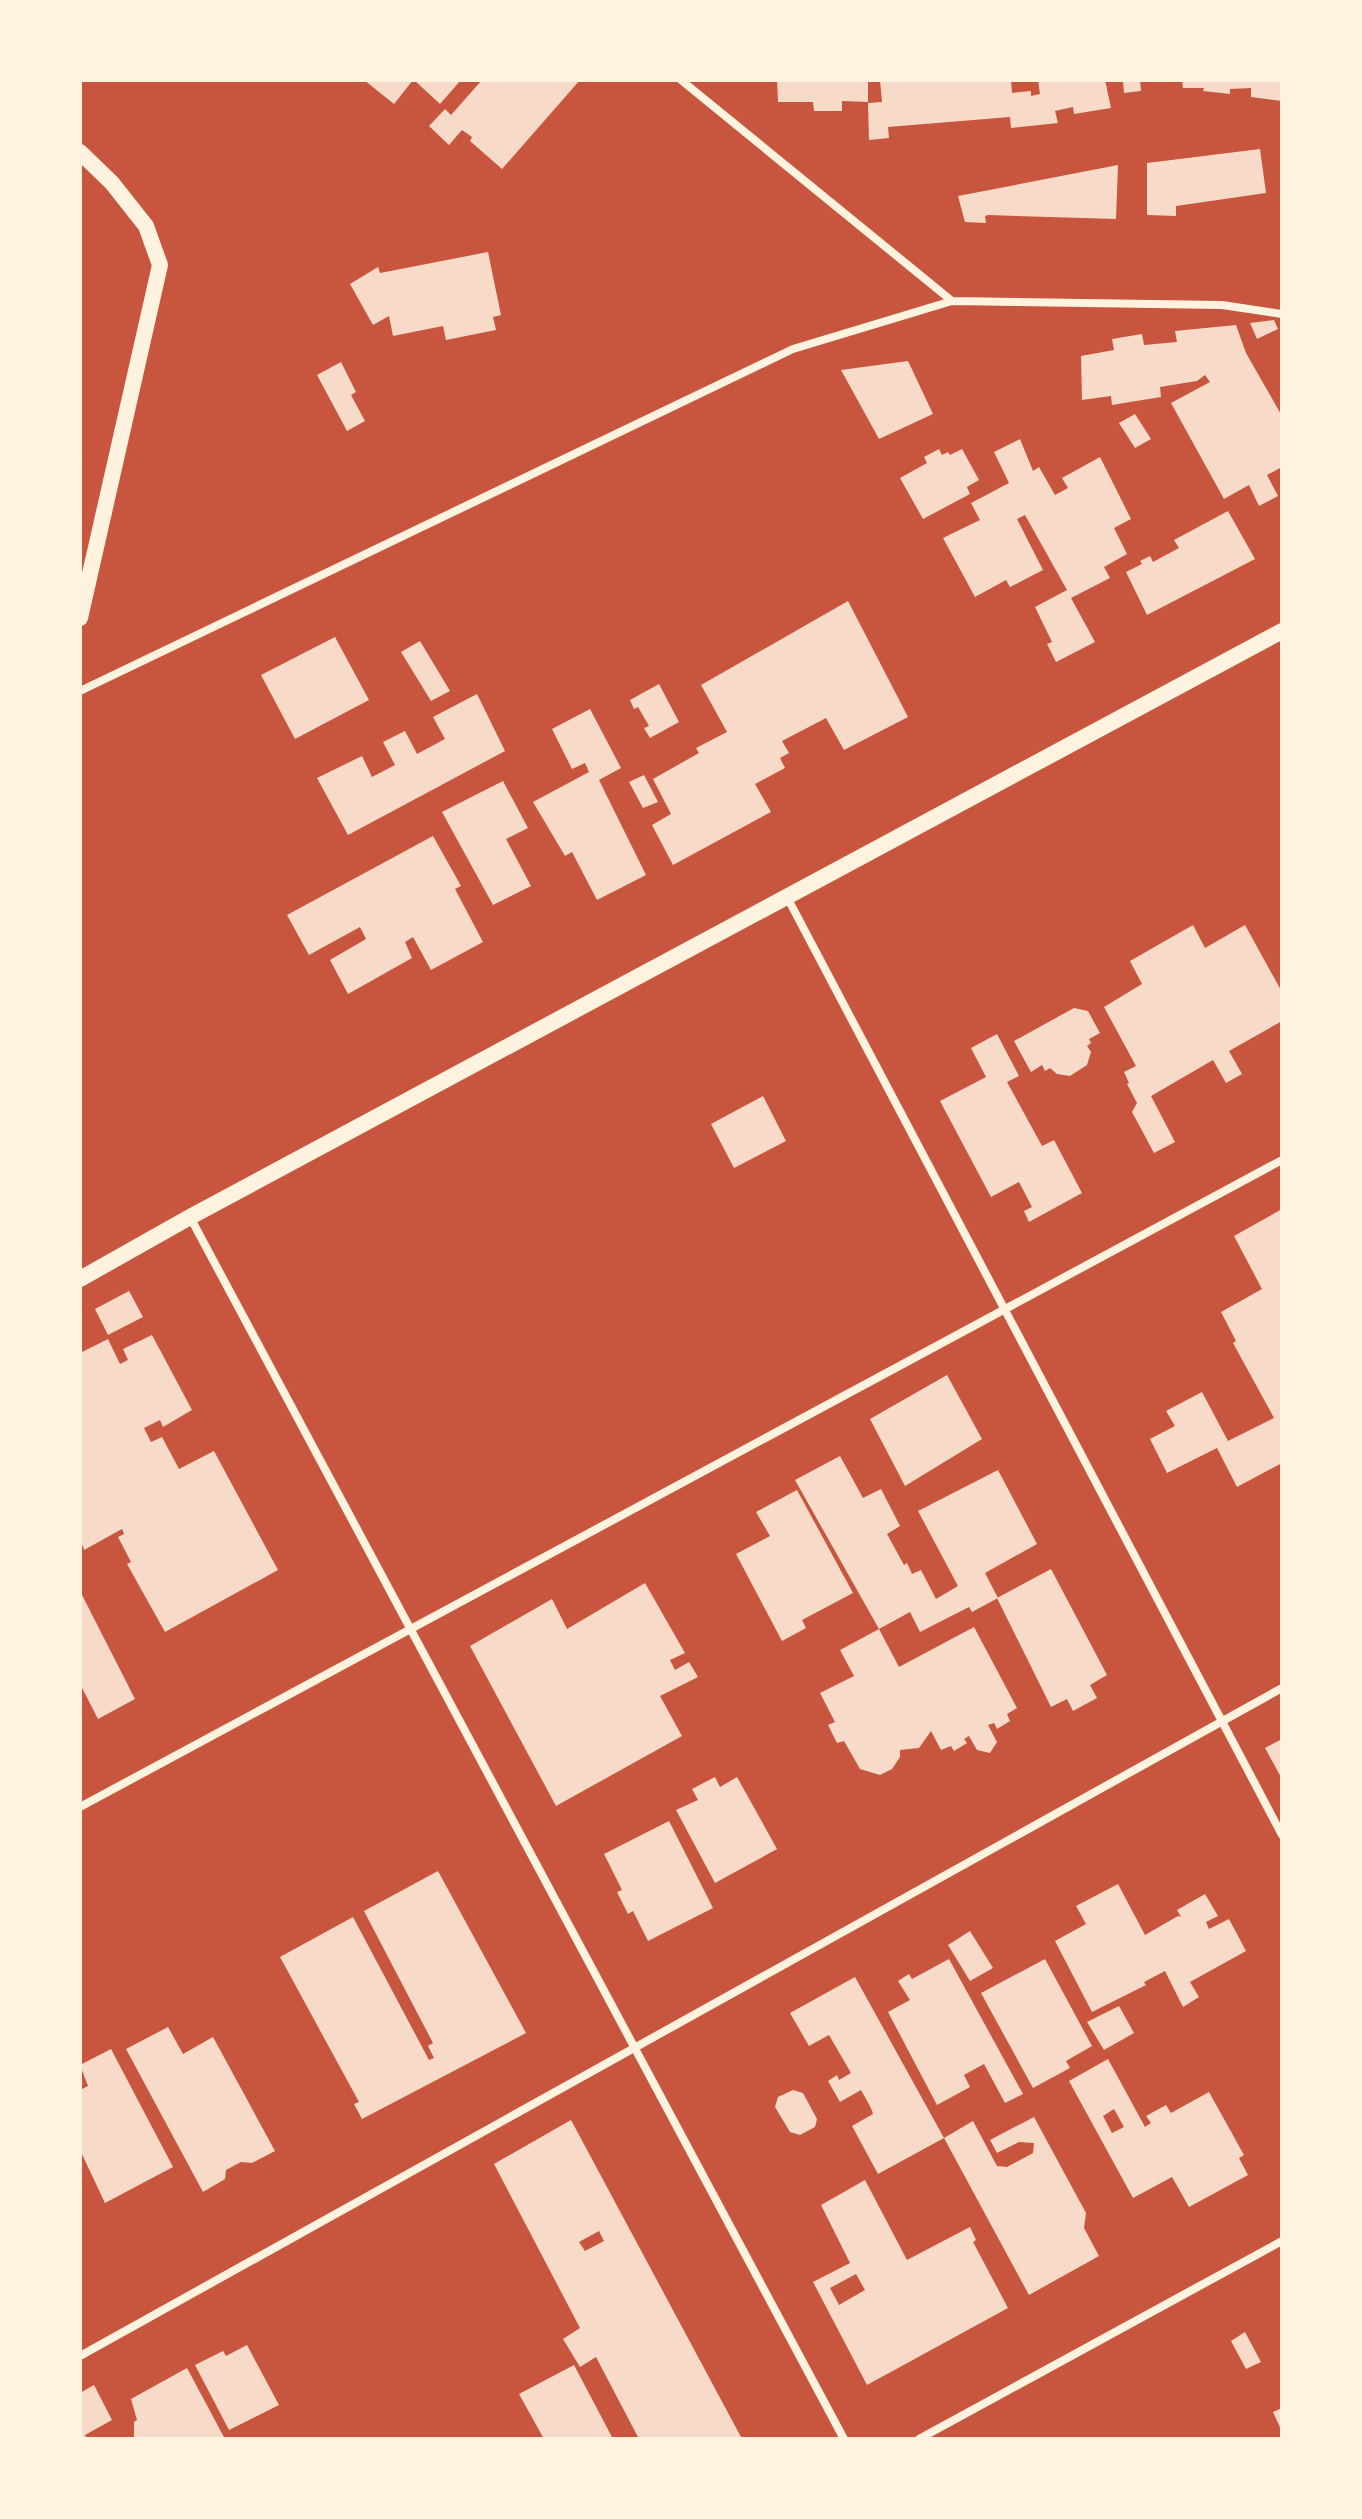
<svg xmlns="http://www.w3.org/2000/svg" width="1362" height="2519" font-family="Figtree,sans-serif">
<rect width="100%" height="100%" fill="#c8553d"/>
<path fill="#f7dbc8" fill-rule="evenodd" d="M 364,80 L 413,80 L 394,104 Z
M 414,80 L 461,80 L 440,104 Z
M 482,80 L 580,80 L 502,169 L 470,141 L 472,137 L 462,130 L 449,145 L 429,126 L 445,109 L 451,115 Z
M 777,80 L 868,80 L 868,102 L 842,101 L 842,111 L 814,111 L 813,102 L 778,102 Z
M 880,80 L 1011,80 L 1012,93 L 1031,91 L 1031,96 L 1040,94 L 1038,80 L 1105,80 L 1111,108 L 1074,114 L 1073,107 L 1055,111 L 1058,123 L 1011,128 L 1010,117 L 888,127 L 889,138 L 869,140 L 868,103 L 882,102 Z
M 1123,80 L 1140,80 L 1141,91 L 1124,93 Z
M 1182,80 L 1282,80 L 1282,101 L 1251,97 L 1251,88 L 1230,89 L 1230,94 L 1203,91 L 1204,88 L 1183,88 Z
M 1260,149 L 1266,193 L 1176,206 L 1176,216 L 1147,215 L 1147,163 Z
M 1118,165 L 1116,219 L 988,215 L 985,216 L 986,223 L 965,222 L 958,196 Z
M 488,252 L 501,315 L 493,317 L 496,330 L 446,340 L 443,326 L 393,336 L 389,316 L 373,325 L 350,284 L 378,267 L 380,273 Z
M 1274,320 L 1278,329 L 1257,339 L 1250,323 Z
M 1236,325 L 1246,353 L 1282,416 L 1282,467 L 1267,475 L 1278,496 L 1259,506 L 1249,485 L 1224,499 L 1171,403 L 1210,382 L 1205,375 L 1197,381 L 1160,387 L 1161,397 L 1112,405 L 1111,396 L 1082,400 L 1081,356 L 1114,350 L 1112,339 L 1142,334 L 1144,345 L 1177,342 L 1175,331 Z
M 908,361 L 933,414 L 879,439 L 841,370 Z
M 341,362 L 356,392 L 351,395 L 365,421 L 347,431 L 317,375 Z
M 1135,414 L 1151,439 L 1135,448 L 1119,423 Z
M 1020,439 L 1033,471 L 1039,467 L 1055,495 L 1068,488 L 1062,478 L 1100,457 L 1131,519 L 1114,528 L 1127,554 L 1104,567 L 1110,578 L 1071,598 L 1095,642 L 1056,662 L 1047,644 L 1052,642 L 1035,607 L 1067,590 L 1025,515 L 1017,519 L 1043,570 L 1010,587 L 1006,580 L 975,597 L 943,538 L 980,520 L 971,503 L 1009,483 L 994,452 Z
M 939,449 L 942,455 L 948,452 L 950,455 L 962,449 L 979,480 L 967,487 L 970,494 L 923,519 L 900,478 L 927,463 L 924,457 Z
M 1228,511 L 1255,559 L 1147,615 L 1126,572 L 1142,564 L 1140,561 L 1150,556 L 1153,562 L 1179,548 L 1174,540 Z
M 848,601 L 908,717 L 844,750 L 826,718 L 782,741 L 789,753 L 780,758 L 785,768 L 755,784 L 771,812 L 673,865 L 652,825 L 671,814 L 653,779 L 699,753 L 696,748 L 727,732 L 701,685 Z
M 335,637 L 369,700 L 295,739 L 261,675 Z
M 420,641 L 450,691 L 431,701 L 401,652 Z
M 659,684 L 679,722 L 650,738 L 644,728 L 649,726 L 638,707 L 634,709 L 630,700 Z
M 477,694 L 505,751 L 348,835 L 317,778 L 362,756 L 372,777 L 395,765 L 383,742 L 405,731 L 417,754 L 445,739 L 433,717 Z
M 590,709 L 621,768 L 599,780 L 646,875 L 597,900 L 572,852 L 565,856 L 533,802 L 589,772 L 585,763 L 572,769 L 552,729 Z
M 644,775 L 658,802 L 643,808 L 629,782 Z
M 503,781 L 528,828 L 506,839 L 531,886 L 493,905 L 442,812 Z
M 433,836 L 461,886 L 455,889 L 483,942 L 431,970 L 413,937 L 405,942 L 412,958 L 348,994 L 330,960 L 366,939 L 360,927 L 309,955 L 287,915 Z
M 1193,925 L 1205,948 L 1245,925 L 1282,992 L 1282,1021 L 1229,1051 L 1242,1074 L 1226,1083 L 1213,1060 L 1151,1096 L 1175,1142 L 1154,1153 L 1132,1112 L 1137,1103 L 1127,1084 L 1129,1083 L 1124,1072 L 1136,1066 L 1104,1007 L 1142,984 L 1130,961 Z
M 1074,1008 L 1088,1011 L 1100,1033 L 1089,1039 L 1091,1043 L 1087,1046 L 1091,1052 L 1087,1065 L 1070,1076 L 1057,1074 L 1050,1068 L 1045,1071 L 1042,1065 L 1031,1072 L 1014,1041 Z
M 997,1034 L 1019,1076 L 1007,1082 L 1042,1146 L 1054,1140 L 1082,1193 L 1029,1222 L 1024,1211 L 1032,1207 L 1019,1182 L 991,1197 L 940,1101 L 986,1077 L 971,1048 Z
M 763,1096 L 786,1141 L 734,1168 L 711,1124 Z
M 1282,1209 L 1282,1463 L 1237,1487 L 1217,1448 L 1167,1473 L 1150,1439 L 1175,1426 L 1166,1411 L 1202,1392 L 1228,1441 L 1274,1418 L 1233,1343 L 1236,1341 L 1221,1312 L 1262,1289 L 1234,1236 Z
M 129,1291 L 143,1317 L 108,1335 L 95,1309 Z
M 152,1335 L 192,1410 L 163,1427 L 160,1420 L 144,1428 L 151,1442 L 162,1437 L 179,1469 L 214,1451 L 278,1570 L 165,1632 L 127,1564 L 131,1562 L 118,1537 L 124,1534 L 122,1529 L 84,1550 L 83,1546 L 80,1547 L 80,1353 L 108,1339 L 120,1364 L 128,1360 L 123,1349 Z
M 947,1375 L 982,1439 L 905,1486 L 870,1419 Z
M 840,1456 L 863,1498 L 881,1489 L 900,1526 L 887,1534 L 904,1565 L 907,1563 L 912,1574 L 921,1570 L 936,1599 L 958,1586 L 918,1511 L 998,1470 L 1037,1544 L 985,1573 L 998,1598 L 972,1612 L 969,1607 L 920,1632 L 910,1612 L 879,1629 L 795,1480 Z
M 797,1490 L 853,1593 L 802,1620 L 806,1628 L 782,1641 L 736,1554 L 770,1536 L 756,1512 Z
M 1051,1569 L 1107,1675 L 1090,1685 L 1097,1698 L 1073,1711 L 1067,1699 L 1051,1707 L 997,1598 Z
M 645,1583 L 685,1653 L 670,1660 L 675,1670 L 689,1662 L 698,1677 L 660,1696 L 682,1736 L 556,1806 L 470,1646 L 552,1599 L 567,1629 Z
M 80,1591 L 135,1699 L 98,1719 L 80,1684 Z
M 974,1627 L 1017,1708 L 1007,1714 L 1010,1721 L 997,1729 L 994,1723 L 988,1725 L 997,1742 L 990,1753 L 977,1750 L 969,1736 L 964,1739 L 967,1743 L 954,1751 L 951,1746 L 941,1750 L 931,1731 L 919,1748 L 900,1750 L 900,1757 L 892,1769 L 880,1775 L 860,1769 L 844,1741 L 837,1743 L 828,1725 L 835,1722 L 820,1693 L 854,1676 L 840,1650 L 879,1629 L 899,1667 Z
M 1282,1739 L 1282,1779 L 1265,1748 Z
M 715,1777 L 720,1787 L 737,1777 L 777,1849 L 715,1883 L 676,1810 L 698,1800 L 692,1789 Z
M 669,1821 L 713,1908 L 648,1941 L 633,1911 L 628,1914 L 617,1892 L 622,1890 L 604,1854 Z
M 438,1871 L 526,2033 L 362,2119 L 354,2104 L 359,2102 L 280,1957 L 353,1917 L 429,2060 L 434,2058 L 428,2046 L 433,2043 L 364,1911 Z
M 1118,1884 L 1145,1935 L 1178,1916 L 1181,1917 L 1177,1910 L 1205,1894 L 1218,1916 L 1206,1922 L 1209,1929 L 1229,1919 L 1246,1951 L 1190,1982 L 1199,1997 L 1183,2007 L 1165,1971 L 1144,1982 L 1146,1985 L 1092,2012 L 1055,1941 L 1086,1924 L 1076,1906 Z
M 970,1931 L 993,1968 L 970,1981 L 948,1945 Z
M 949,1959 L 1023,2094 L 1005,2103 L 984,2064 L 964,2075 L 970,2087 L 937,2105 L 888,2012 L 910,2000 L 898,1981 L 909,1974 L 912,1979 Z
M 1045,1959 L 1092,2046 L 1066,2061 L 1070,2068 L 1033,2088 L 981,1993 Z
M 855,1977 L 944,2138 L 973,2121 L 997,2166 L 1007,2167 L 1033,2153 L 1034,2143 L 1019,2142 L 997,2153 L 990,2140 L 1034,2117 L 1086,2213 L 1084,2228 L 1099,2256 L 1029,2295 L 944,2138 L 878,2174 L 852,2126 L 873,2114 L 871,2108 L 861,2090 L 840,2102 L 828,2081 L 837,2075 L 839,2080 L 851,2073 L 829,2035 L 809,2046 L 790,2013 Z
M 1119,2006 L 1134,2033 L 1104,2050 L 1087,2022 Z
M 168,2027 L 183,2054 L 213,2037 L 275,2151 L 252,2163 L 241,2162 L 226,2170 L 225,2179 L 203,2192 L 126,2049 Z
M 111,2049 L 173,2167 L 105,2203 L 80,2150 L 80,2090 L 88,2086 L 80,2065 Z
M 1108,2059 L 1145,2127 L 1151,2123 L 1146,2116 L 1166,2105 L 1171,2113 L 1209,2092 L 1244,2155 L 1239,2158 L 1248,2175 L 1189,2207 L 1172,2177 L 1133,2198 L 1069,2081 ZM 1114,2109 L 1124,2127 L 1112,2133 L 1103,2116 Z
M 793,2090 L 803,2093 L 817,2119 L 815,2127 L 800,2135 L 790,2132 L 775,2107 L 778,2097 Z
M 571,2120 L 741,2437 L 740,2439 L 639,2439 L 596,2357 L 580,2367 L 563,2339 L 580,2328 L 494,2164 ZM 599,2231 L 604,2241 L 585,2251 L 579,2242 Z
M 865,2180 L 907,2260 L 970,2227 L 976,2240 L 973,2242 L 1008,2308 L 867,2385 L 813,2282 L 850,2263 L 821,2205 ZM 856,2274 L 865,2290 L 839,2305 L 830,2288 Z
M 1245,2332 L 1261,2362 L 1246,2369 L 1231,2341 Z
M 247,2345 L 279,2405 L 229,2430 L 195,2365 L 223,2351 L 226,2356 Z
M 574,2365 L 613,2439 L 544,2439 L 519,2394 Z
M 187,2368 L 225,2439 L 134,2439 L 134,2422 L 137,2420 L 131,2399 Z
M 94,2385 L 112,2420 L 85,2435 L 87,2439 L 80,2439 L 80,2393 Z
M 1282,2408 L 1282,2432 L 1273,2412 Z"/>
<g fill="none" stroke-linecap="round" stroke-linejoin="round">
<path stroke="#fff3e0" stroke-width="8" d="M 681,80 L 952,301
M 80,691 L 793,349 L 952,301 L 1222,305 L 1282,314
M 787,897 L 1282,1835
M 190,1217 L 844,2439
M 80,1807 L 1282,1160
M 80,2356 L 1282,1688
M 919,2439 L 1282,2241"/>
<path stroke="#fff3e0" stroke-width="16" d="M 80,152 L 112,183 L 146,226 L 160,265 L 80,618
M 80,1279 L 190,1217 L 1282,631"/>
</g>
<rect width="1362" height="2519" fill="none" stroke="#fff3e0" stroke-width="164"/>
</svg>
